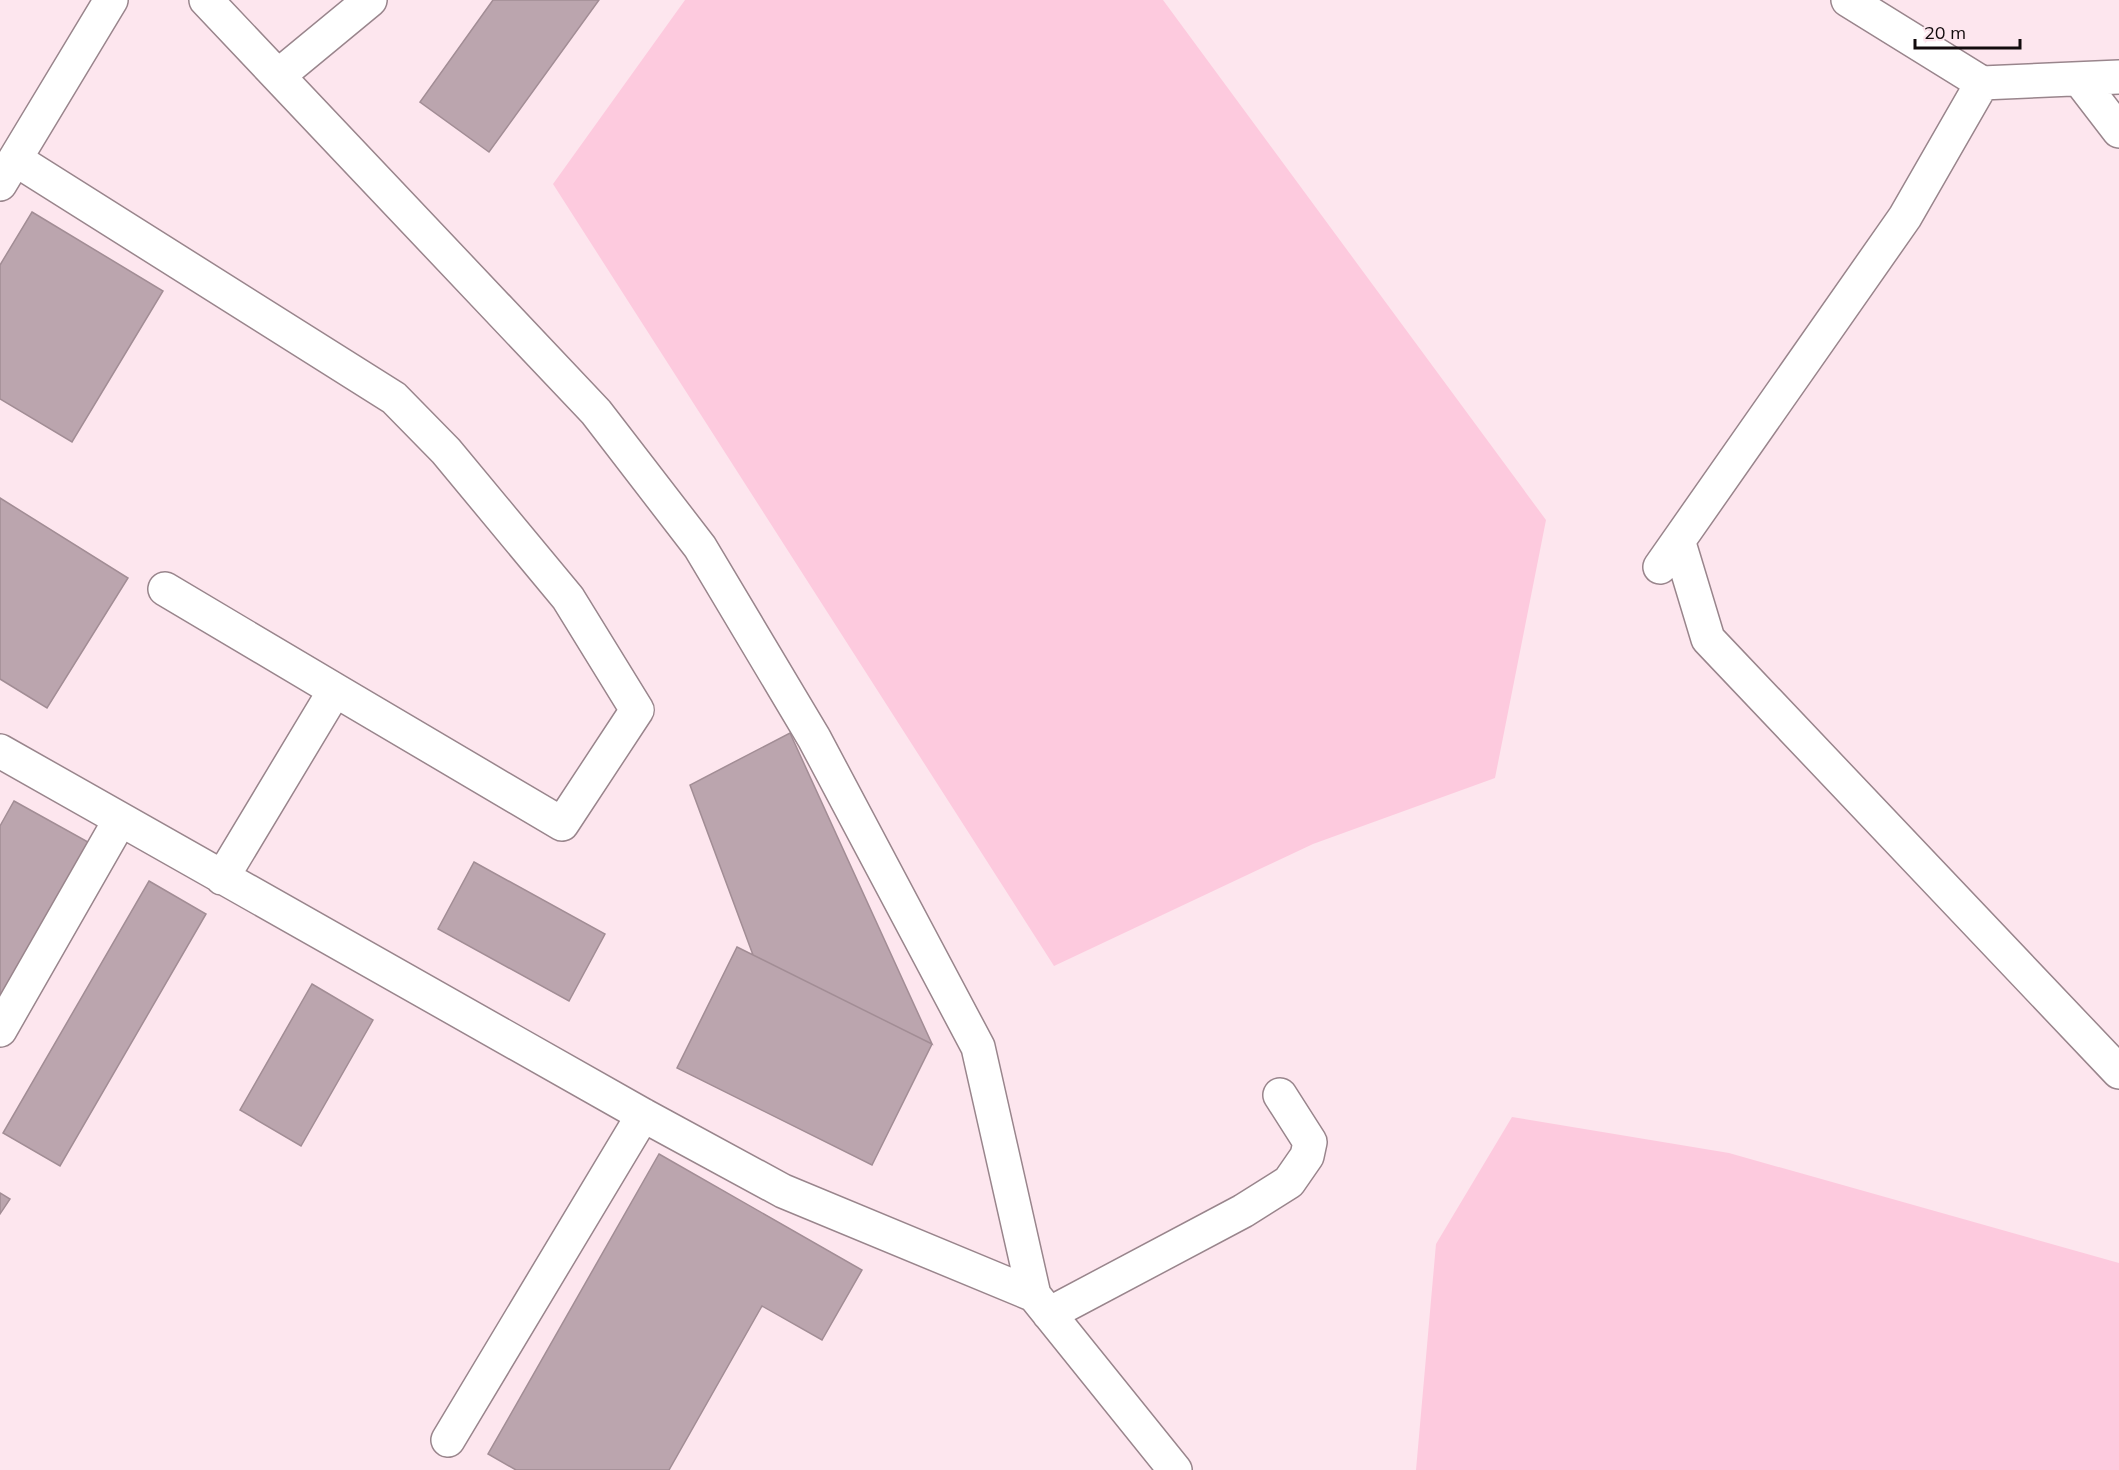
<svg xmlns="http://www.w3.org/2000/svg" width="2119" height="1470" font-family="Mulish,sans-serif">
<rect width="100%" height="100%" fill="#fde6ee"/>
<path fill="#fdcade" d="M 685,0 L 1163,0 L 1546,520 L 1495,778 L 1313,844 L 1054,966 L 553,184 Z
M 1512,1117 L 1729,1153 L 2119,1263 L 2119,1470 L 1416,1470 L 1436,1244 Z"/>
<path fill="#bba5ae" stroke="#a28d95" stroke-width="1.5" d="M 493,0 L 599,0 L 489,152 L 420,102 Z
M 32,212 L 163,291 L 72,442 L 0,399 L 0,265 Z
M 0,498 L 128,578 L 47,708 L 0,679 Z
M 790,733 L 932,1044 L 753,955 L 690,785 Z
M 14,801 L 88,842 L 0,1000 L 0,826 Z
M 474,862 L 605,934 L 569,1001 L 438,929 Z
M 149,881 L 206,914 L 60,1166 L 3,1133 Z
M 737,947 L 932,1044 L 872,1165 L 677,1068 Z
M 312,984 L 373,1020 L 301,1146 L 240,1110 Z
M 659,1154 L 862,1270 L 822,1340 L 762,1306 L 669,1470 L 516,1470 L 488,1454 Z
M 0,1193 L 10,1199 L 0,1214 Z"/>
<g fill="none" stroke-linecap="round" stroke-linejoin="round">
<defs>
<path id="street" d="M 206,0 L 596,412 L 700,547 L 814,738 L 978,1047 L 1034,1295
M 1848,0 L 1982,83 L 2119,77
M 278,76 L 370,0
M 2079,79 L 2119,131
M 15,159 L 394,398 L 446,451 L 568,598 L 637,710 L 562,824 L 335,690 L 222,878
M 0,184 L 111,0
M 1679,543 L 1708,639 L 2119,1072
M 1660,567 L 1905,217 L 1982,83
M 165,589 L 335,690
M 0,751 L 643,1115 L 783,1191 L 1034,1295 L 1175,1470
M 0,1030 L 120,820
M 1049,1314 L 1243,1211 L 1289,1182 L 1307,1156 L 1310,1142 L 1280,1095
M 448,1440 L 643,1115"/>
</defs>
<use href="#street" stroke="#99858c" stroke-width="36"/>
<use href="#street" stroke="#fff" stroke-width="33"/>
</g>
<path d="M1915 39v9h105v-9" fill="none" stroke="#120b0d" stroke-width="3"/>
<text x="1924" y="39" font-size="18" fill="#120b0d" stroke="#fde6ee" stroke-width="4.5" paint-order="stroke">20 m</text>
</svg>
